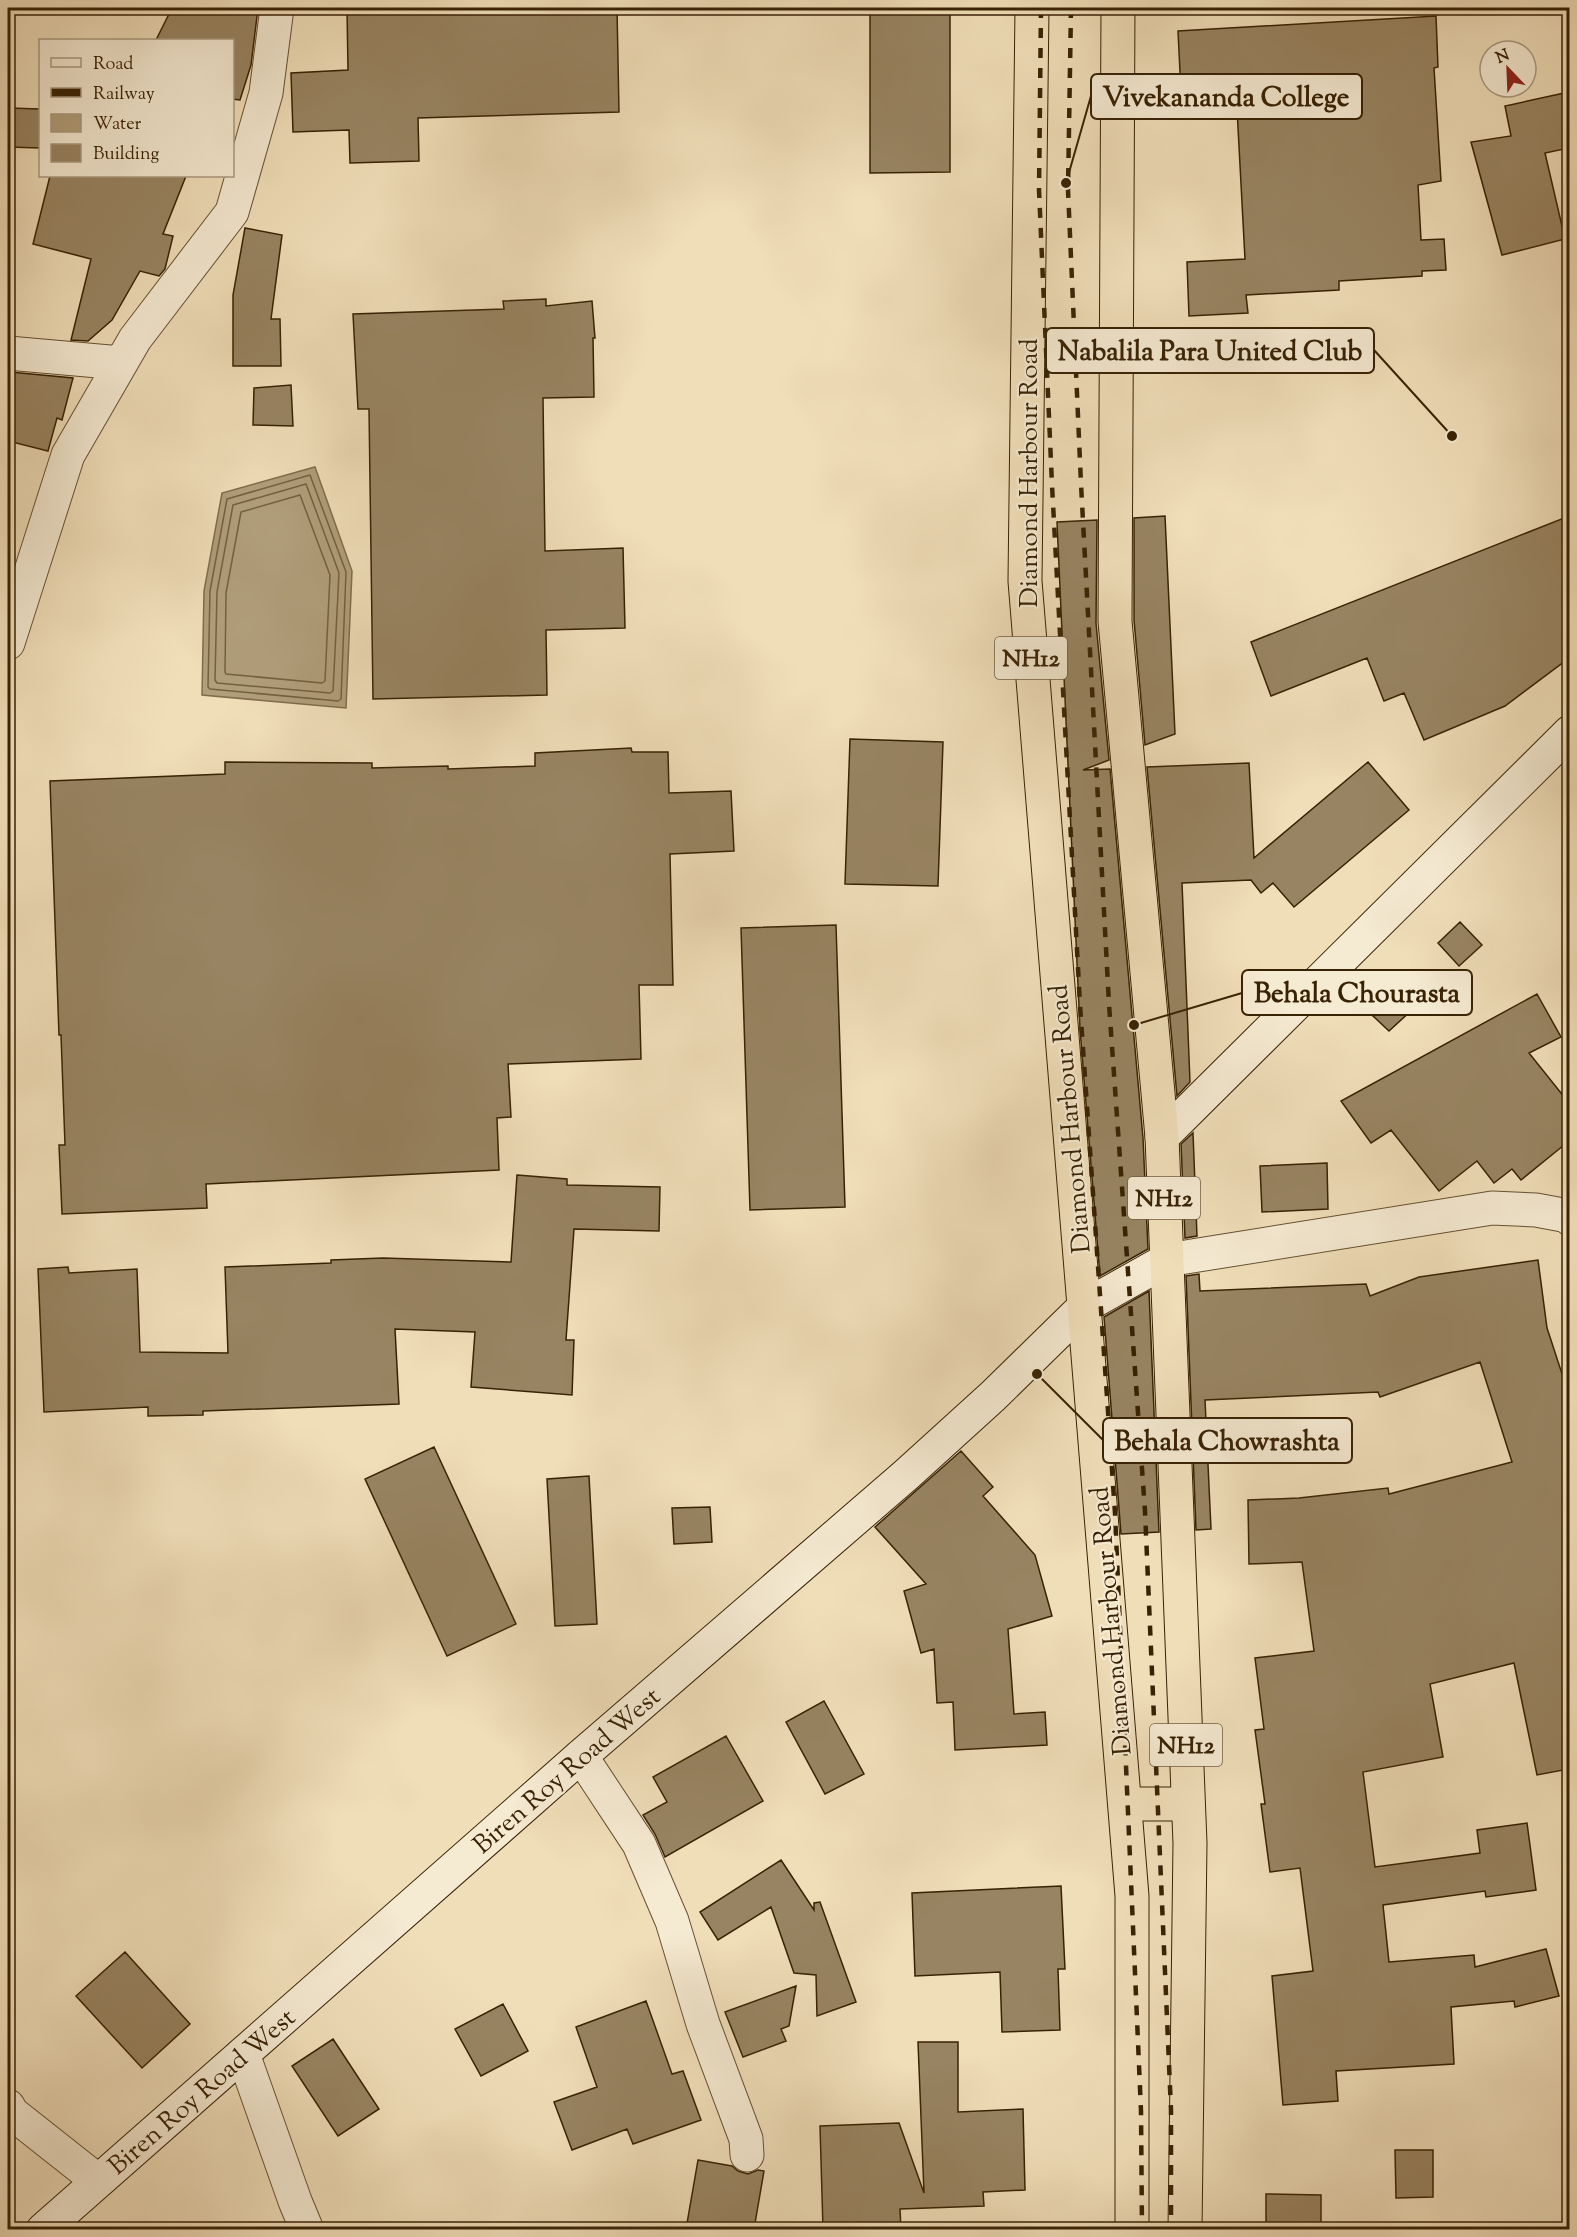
<svg xmlns="http://www.w3.org/2000/svg" width="1577" height="2237" font-family="'Sorts Mill Goudy',serif">
<rect width="100%" height="100%" fill="#f0deb9"/>
<filter id="stains"><feTurbulence type="fractalNoise" baseFrequency=".00333" numOctaves="4"/><feColorMatrix values="0 0 0 0 .2 0 0 0 0 .09 0 0 0 0 .02 0 0 0 .5 -.17"/></filter>
<radialGradient id="worn" r=".72"><stop offset=".6" stop-color="#630" stop-opacity="0"/><stop offset="1" stop-color="#630" stop-opacity=".3"/></radialGradient>
<path fill="#b19e7b" stroke="#816c4b" stroke-width="1.5" d="M 315,467 L 352,571 L 346,708 L 202,695 L 204,591 L 222,493 Z"/>
<g fill="none" stroke-linecap="round" stroke-linejoin="round">
<path stroke="#746040" stroke-width="1.5" d="M 310,475 L 346,572 L 341,699 L 338,701 L 210,689 L 208,687 L 210,591 L 227,499 Z
M 306,484 L 339,573 L 333,691 L 330,693 L 217,683 L 215,680 L 217,592 L 233,505 Z
M 300,495 L 330,575 L 325,681 L 322,683 L 226,674 L 225,672 L 226,593 L 241,512 Z"/>
</g>
<path fill="#988462" stroke="#382204" stroke-width="1.5" d="M 172,8 L 258,8 L 251,65 L 240,100 L 232,99 L 232,40 L 156,40 Z
M 347,8 L 617,8 L 619,112 L 418,118 L 419,161 L 350,163 L 349,130 L 293,132 L 291,73 L 348,70 Z
M 870,8 L 950,8 L 950,172 L 870,173 Z
M 1436,16 L 1438,67 L 1434,68 L 1441,181 L 1418,185 L 1421,240 L 1444,239 L 1446,270 L 1422,271 L 1422,276 L 1339,281 L 1339,290 L 1246,295 L 1248,313 L 1189,316 L 1187,262 L 1245,259 L 1236,90 L 1181,92 L 1178,31 Z
M 1569,92 L 1569,148 L 1545,153 L 1565,239 L 1502,255 L 1471,142 L 1511,136 L 1505,106 Z
M 8,108 L 40,109 L 40,148 L 8,147 Z
M 50,176 L 186,176 L 163,234 L 173,236 L 165,269 L 159,276 L 140,271 L 112,320 L 88,341 L 71,340 L 91,259 L 33,244 Z
M 245,228 L 282,235 L 271,319 L 280,319 L 281,366 L 233,366 L 233,295 Z
M 546,299 L 546,306 L 592,301 L 595,338 L 593,338 L 594,397 L 543,398 L 545,551 L 623,548 L 625,628 L 546,630 L 547,695 L 373,699 L 369,409 L 358,409 L 353,314 L 504,309 L 503,301 Z
M 10,372 L 73,378 L 62,420 L 57,418 L 48,451 L 8,441 L 8,380 Z
M 291,385 L 293,426 L 253,425 L 254,388 Z
M 1165,516 L 1175,734 L 1145,745 L 1134,620 L 1134,518 Z
M 1569,516 L 1569,658 L 1505,706 L 1424,740 L 1404,693 L 1384,701 L 1367,658 L 1271,696 L 1251,642 Z
M 1097,520 L 1096,623 L 1109,760 L 1083,770 L 1110,769 L 1143,1138 L 1148,1249 L 1100,1276 L 1080,1029 L 1057,522 Z
M 850,739 L 943,742 L 938,886 L 845,884 Z
M 631,748 L 632,752 L 668,752 L 669,793 L 731,791 L 734,851 L 670,854 L 673,985 L 639,985 L 641,1059 L 508,1064 L 511,1117 L 497,1118 L 499,1170 L 206,1184 L 207,1208 L 62,1214 L 59,1145 L 65,1145 L 61,1035 L 59,1035 L 50,781 L 225,774 L 225,762 L 372,763 L 372,768 L 448,766 L 448,769 L 535,766 L 535,753 Z
M 1368,762 L 1409,810 L 1294,907 L 1273,883 L 1261,893 L 1251,880 L 1182,883 L 1190,1082 L 1177,1096 L 1147,767 L 1249,763 L 1254,858 Z
M 1460,922 L 1482,945 L 1459,966 L 1438,943 Z
M 836,925 L 845,1207 L 750,1210 L 741,928 Z
M 1381,974 L 1403,995 L 1413,1009 L 1389,1031 L 1356,1000 Z
M 1537,994 L 1561,1037 L 1529,1053 L 1569,1103 L 1569,1141 L 1521,1180 L 1512,1169 L 1494,1183 L 1477,1161 L 1439,1191 L 1391,1130 L 1371,1143 L 1341,1101 Z
M 1193,1133 L 1197,1236 L 1185,1238 L 1181,1144 Z
M 1327,1163 L 1328,1209 L 1262,1212 L 1260,1166 Z
M 517,1175 L 567,1179 L 567,1185 L 660,1187 L 659,1231 L 574,1229 L 566,1340 L 574,1340 L 572,1395 L 471,1387 L 475,1332 L 395,1329 L 399,1404 L 203,1411 L 203,1415 L 148,1416 L 148,1407 L 44,1412 L 38,1269 L 68,1267 L 69,1273 L 137,1269 L 140,1352 L 228,1353 L 225,1267 L 331,1263 L 331,1260 L 383,1258 L 511,1262 Z
M 1538,1260 L 1547,1328 L 1569,1395 L 1569,1769 L 1537,1775 L 1514,1663 L 1430,1684 L 1443,1757 L 1363,1772 L 1375,1867 L 1480,1853 L 1477,1830 L 1527,1823 L 1536,1890 L 1486,1897 L 1485,1891 L 1383,1905 L 1389,1962 L 1474,1955 L 1475,1967 L 1546,1949 L 1559,1996 L 1515,2007 L 1514,2001 L 1451,2007 L 1454,2064 L 1336,2071 L 1338,2101 L 1283,2105 L 1272,1976 L 1313,1971 L 1300,1868 L 1270,1872 L 1261,1804 L 1265,1804 L 1255,1730 L 1264,1729 L 1255,1658 L 1314,1651 L 1302,1562 L 1249,1564 L 1248,1500 L 1299,1498 L 1388,1488 L 1389,1494 L 1512,1462 L 1480,1362 L 1380,1397 L 1378,1392 L 1205,1400 L 1211,1529 L 1196,1530 L 1186,1276 L 1199,1274 L 1200,1291 L 1366,1284 L 1370,1296 L 1419,1277 Z
M 1149,1291 L 1159,1532 L 1121,1534 L 1104,1317 Z
M 434,1447 L 516,1624 L 447,1656 L 365,1479 Z
M 961,1451 L 993,1487 L 983,1496 L 1035,1555 L 1052,1616 L 1008,1629 L 1014,1714 L 1045,1712 L 1047,1745 L 955,1750 L 953,1702 L 937,1703 L 934,1649 L 921,1653 L 904,1591 L 926,1584 L 875,1527 Z
M 589,1476 L 597,1624 L 555,1626 L 547,1479 Z
M 710,1507 L 712,1542 L 674,1544 L 672,1508 Z
M 824,1701 L 864,1774 L 825,1794 L 786,1722 Z
M 726,1736 L 763,1801 L 665,1857 L 655,1834 L 643,1815 L 667,1802 L 653,1777 Z
M 781,1860 L 814,1910 L 814,1903 L 820,1902 L 856,2002 L 817,2016 L 816,1975 L 794,1973 L 771,1907 L 718,1940 L 700,1912 Z
M 1061,1886 L 1065,1969 L 1058,1969 L 1060,2030 L 1002,2032 L 1000,1972 L 915,1976 L 912,1893 Z
M 125,1952 L 190,2024 L 142,2068 L 76,1996 Z
M 796,1986 L 789,2026 L 781,2029 L 786,2041 L 743,2057 L 725,2012 Z
M 646,2001 L 672,2074 L 683,2071 L 701,2120 L 633,2144 L 627,2129 L 572,2150 L 554,2102 L 597,2087 L 576,2027 Z
M 503,2004 L 528,2051 L 481,2076 L 455,2029 Z
M 333,2039 L 379,2109 L 338,2136 L 292,2066 Z
M 918,2042 L 958,2042 L 958,2112 L 1023,2109 L 1025,2190 L 983,2192 L 984,2206 L 900,2209 L 901,2229 L 823,2229 L 820,2126 L 899,2123 L 924,2193 Z
M 1395,2150 L 1433,2150 L 1433,2197 L 1396,2198 Z
M 698,2160 L 732,2166 L 738,2171 L 748,2174 L 758,2170 L 764,2171 L 754,2229 L 686,2229 Z
M 1266,2194 L 1321,2195 L 1321,2229 L 1266,2229 Z"/>
<g fill="none" stroke-linecap="round" stroke-linejoin="round">
<defs>
<path id="minor" d="M 8,353 L 121,363
M 8,643 L 68,455 L 135,339 L 232,212 L 266,93 L 277,8
M 1167,1260 L 1492,1208 L 1536,1210 L 1568,1216 L 1570,1219
M 581,1756 L 639,1844 L 672,1921 L 703,2024 L 746,2139 L 747,2155
M 243,2054 L 295,2201 L 307,2230
M 8,2106 L 12,2113 L 98,2181"/>
<path id="secondary" d="M 1162,1137 L 1570,732
M 43,2230 L 581,1756 L 906,1475 L 993,1396 L 1085,1306 L 1167,1260"/>
<path id="trunk" d="M 1032,8 L 1025,581 L 1132,1896 L 1132,2230
M 1118,8 L 1115,621 L 1162,1137 L 1190,1843 L 1185,2230
M 1125,1804 L 1188,1804"/>
</defs>
<use href="#minor" stroke="#665131" stroke-width="35"/>
<use href="#secondary" stroke="#382204" stroke-width="35"/>
<use href="#trunk" stroke="#382204" stroke-width="35"/>
<use href="#minor" stroke="#f5ead2" stroke-width="33"/>
<use href="#secondary" stroke="#f5ead2" stroke-width="33"/>
<use href="#trunk" stroke="#f0deb9" stroke-width="33"/>
<path stroke="#382204" stroke-width="4.5" stroke-dasharray="10 10" stroke-linecap="butt" d="M 1041,8 L 1039,190 L 1052,485 L 1080,1005 L 1115,1513 L 1141,2111 L 1142,2230
M 1071,8 L 1068,190 L 1081,484 L 1109,1004 L 1145,1511 L 1171,2110 L 1171,2230"/>
</g>
<g text-anchor="middle" stroke-width="4.5" stroke-linejoin="round" paint-order="stroke">
<g fill="#f5ead2" stroke="#715e42" stroke-width="1.5">
<rect x="995" y="637" width="72" height="42" rx="4.5"/>
<rect x="1128" y="1177" width="72" height="42" rx="4.5"/>
<rect x="1150" y="1724" width="72" height="42" rx="4.5"/>
</g>
<g font-size="24" font-weight="bold" fill="#382204">
<text x="1031" y="666">NH12</text>
<text x="1164" y="1206">NH12</text>
<text x="1186" y="1753">NH12</text>
</g>
<g font-size="26" fill="#382204" stroke="#f5ead2">
<text transform="translate(1028 473) rotate(-90)" y="9">Diamond Harbour Road</text>
<text transform="translate(1069 1119) rotate(-95)" y="9">Diamond Harbour Road</text>
<text transform="translate(1110 1621) rotate(-95)" y="9">Diamond Harbour Road</text>
<text transform="translate(566 1770) rotate(-41)" y="9">Biren Roy Road West</text>
<text transform="translate(201 2091) rotate(-41)" y="9">Biren Roy Road West</text>
</g>
</g>
<path fill="none" stroke="#382204" stroke-width="2" d="M1066 183L1091 96M1452 436L1374 350M1134 1025L1242 993M1037 1374L1103 1440"/>
<g fill="#382204" stroke="#f5ead2" stroke-width="2">
<circle cx="1066" cy="183" r="6"/>
<circle cx="1452" cy="436" r="6"/>
<circle cx="1134" cy="1025" r="6"/>
<circle cx="1037" cy="1374" r="6"/>
</g>
<g fill="#f5ead2" stroke="#382204" stroke-width="2">
<rect x="1091" y="74" width="271" height="45" rx="6"/>
<rect x="1046" y="328" width="328" height="45" rx="6"/>
<rect x="1242" y="970" width="230" height="45" rx="6"/>
<rect x="1103" y="1418" width="249" height="45" rx="6"/>
</g>
<g font-size="27" text-anchor="middle" font-weight="bold" fill="#382204">
<text x="1226" y="106">Vivekananda College</text>
<text x="1210" y="360">Nabalila Para United Club</text>
<text x="1357" y="1002">Behala Chourasta</text>
<text x="1227" y="1450">Behala Chowrashta</text>
</g>
<rect width="1577" height="2237" fill="none" stroke="#f0deb9" stroke-width="30"/>
<rect x="9" y="9" width="1559" height="2219" fill="none" stroke="#382204" stroke-width="3"/>
<rect x="15" y="15" width="1547" height="2207" fill="none" stroke="#382204" stroke-width="1.5"/>
<rect x="39" y="39" width="195" height="138" fill="#f5ead2" stroke="#a99a80" stroke-width="1.5"/>
<rect x="51" y="58" width="30" height="9" fill="#f5ead2" stroke="#a99a80" stroke-width="1.5"/>
<text x="93" y="69" font-size="18" fill="#382204">Road</text>
<rect x="51" y="88" width="30" height="9" fill="#382204" stroke="#a99a80" stroke-width="1.5"/>
<text x="93" y="99" font-size="18" fill="#382204">Railway</text>
<rect x="51" y="114" width="30" height="18" fill="#b19e7b" stroke="#a99a80" stroke-width="1.5"/>
<text x="93" y="129" font-size="18" fill="#382204">Water</text>
<rect x="51" y="144" width="30" height="18" fill="#988462" stroke="#a99a80" stroke-width="1.5"/>
<text x="93" y="159" font-size="18" fill="#382204">Building</text>
<g transform="translate(1508 69) rotate(337)"><circle r="28" fill="#f5ead2" stroke="#a99a80" stroke-width="1.5"/>
<path d="M0-4.5L10 22L0 15L-10 22Z" fill="#8f2418"/>
<text y="-9" font-size="16" font-weight="bold" text-anchor="middle" fill="#382204">N</text>
</g>
<rect width="100%" height="100%" filter="url(#stains)"/>
<rect width="100%" height="100%" fill="url(#worn)"/>
</svg>
